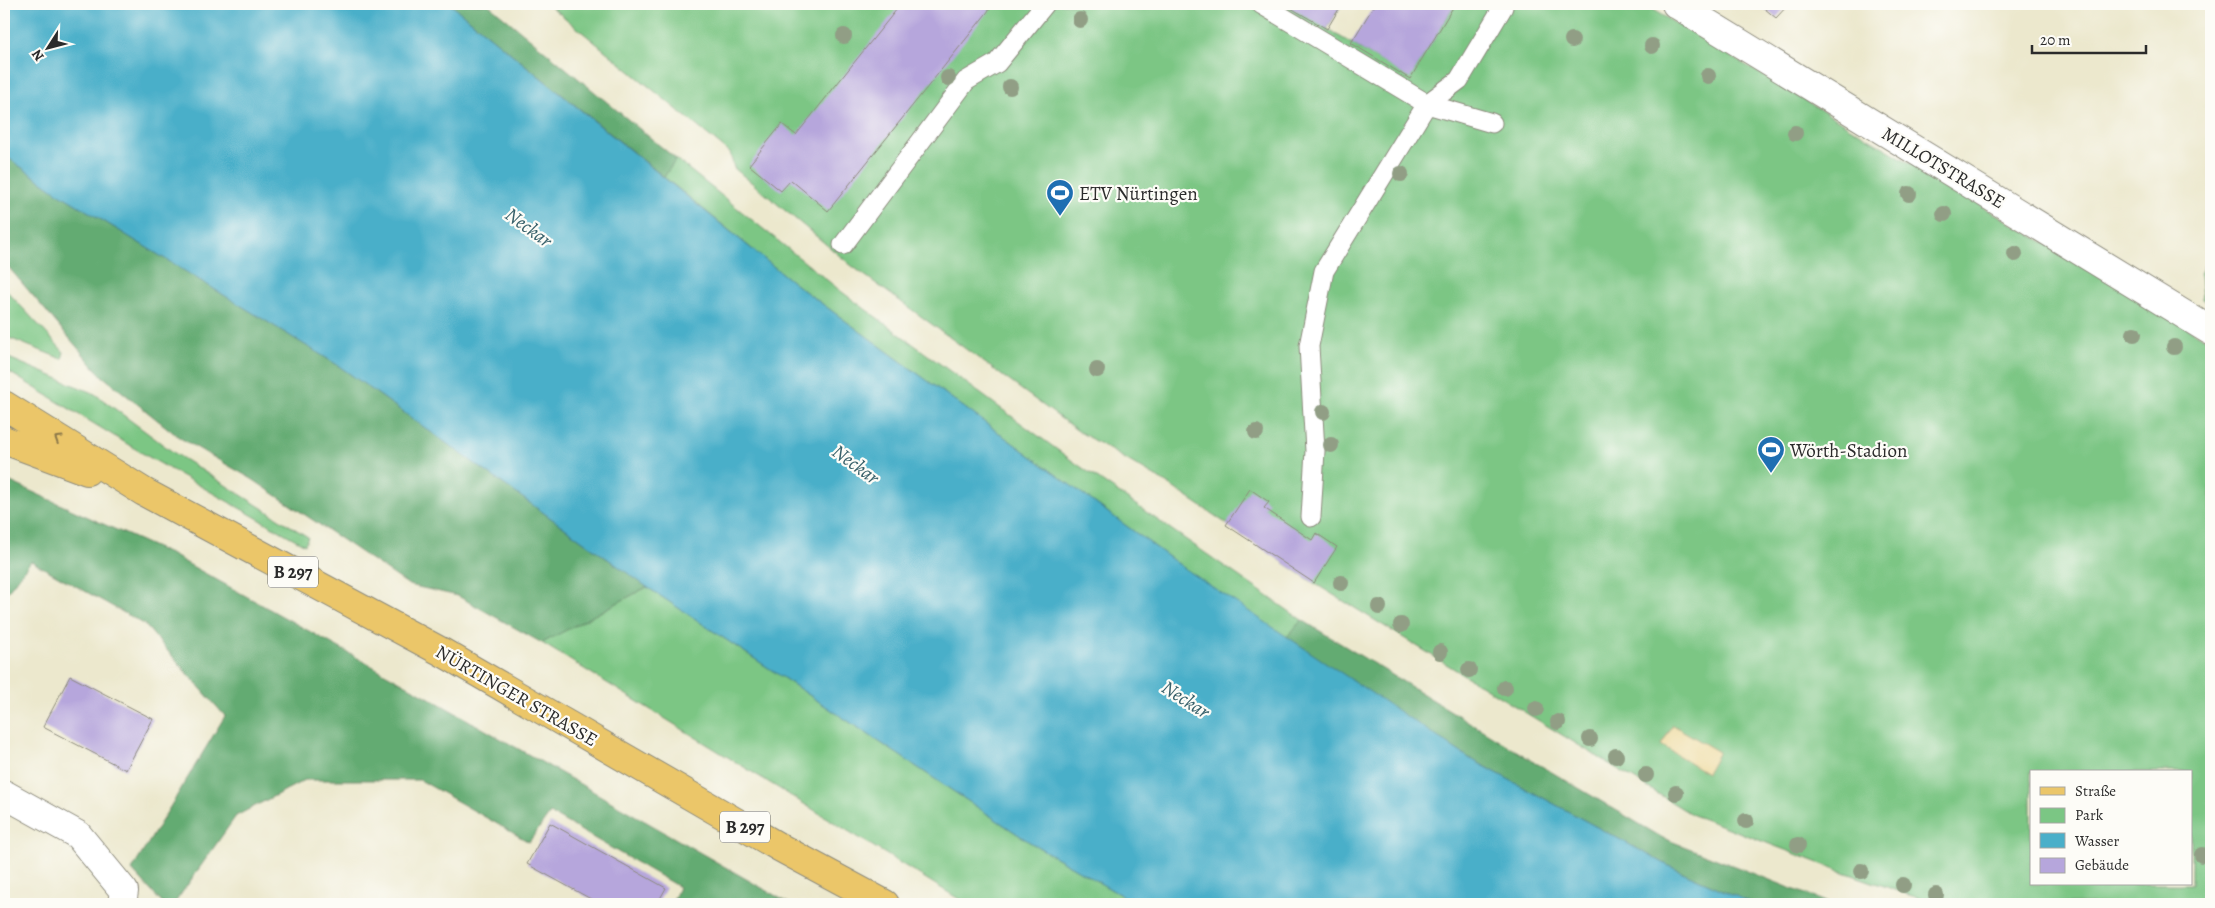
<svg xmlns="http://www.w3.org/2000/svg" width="2215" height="908" font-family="Alegreya,serif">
<rect width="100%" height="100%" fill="#fdfcf7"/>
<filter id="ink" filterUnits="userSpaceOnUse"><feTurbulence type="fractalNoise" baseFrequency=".02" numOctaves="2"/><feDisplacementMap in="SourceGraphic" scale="10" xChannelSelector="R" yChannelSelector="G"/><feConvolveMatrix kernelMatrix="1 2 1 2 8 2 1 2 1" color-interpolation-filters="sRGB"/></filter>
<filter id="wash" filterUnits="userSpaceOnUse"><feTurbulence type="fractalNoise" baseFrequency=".0096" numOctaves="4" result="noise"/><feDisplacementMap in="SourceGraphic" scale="20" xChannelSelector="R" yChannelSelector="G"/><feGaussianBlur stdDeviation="1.12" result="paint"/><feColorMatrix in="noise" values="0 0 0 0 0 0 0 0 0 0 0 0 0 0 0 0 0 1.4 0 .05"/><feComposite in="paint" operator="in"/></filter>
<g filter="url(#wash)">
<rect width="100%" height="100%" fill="#ece8cd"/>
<path fill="#7bc684" stroke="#537858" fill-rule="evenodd" d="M 548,4 L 1342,4 L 1327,29 L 1410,78 L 1455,4 L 1643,4 L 2211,342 L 2211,904 L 1935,904 L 1827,866 L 1691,814 L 1314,583 L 1168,484 L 1078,431 L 852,266 L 734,168 L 730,153 ZM 2031,772 L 2191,772 L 2191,884 L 2031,884 Z
M 676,159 L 842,292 L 1074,462 L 1302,620 L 1286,638 L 1184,568 L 795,284 L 664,177 Z
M 2211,251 L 2211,305 L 2202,299 L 2200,274 Z
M 4,288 L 64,352 L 62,359 L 4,336 Z
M 4,356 L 95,394 L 173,452 L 308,537 L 305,545 L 147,456 L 4,369 Z
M 647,587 L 1028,841 L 1136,904 L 967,904 L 542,643 Z"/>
<path fill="#64ab72" stroke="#486b4e" d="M 450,4 L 488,4 L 676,159 L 664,177 Z
M 4,155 L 58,193 L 336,364 L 647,587 L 542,643 L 458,596 L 409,585 L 252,479 L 180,438 L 101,375 L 4,262 Z
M 4,479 L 172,555 L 426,696 L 790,904 L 672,904 L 679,887 L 550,813 L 529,842 L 420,780 L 305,780 L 236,816 L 174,904 L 163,904 L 132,870 L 225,716 L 144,624 L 31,561 L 4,596 Z
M 1302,620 L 1528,758 L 1663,838 L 1831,904 L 1754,904 L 1671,867 L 1469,758 L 1286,638 Z"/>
<path fill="#eeda9e" stroke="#8c8264" d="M 1673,725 L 1719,752 L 1707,773 L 1661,745 Z"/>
<path fill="#4aafc9" stroke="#3a6d7a" d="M 4,4 L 450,4 L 795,284 L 1184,568 L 1469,758 L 1671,867 L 1754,904 L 1136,904 L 1028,841 L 647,587 L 336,364 L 58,193 L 4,155 Z"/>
<g id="blocks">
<path fill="#b6a6dc" d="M 901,4 L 994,4 L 828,211 L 791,180 L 781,191 L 749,165 L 782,124 L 796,135 Z
M 1284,4 L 1342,4 L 1327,29 Z
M 1375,4 L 1455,4 L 1410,79 L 1351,43 Z
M 1759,4 L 1789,4 L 1776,18 Z
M 1250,489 L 1269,502 L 1264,508 L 1312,540 L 1316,533 L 1337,547 L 1314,583 L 1226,525 Z
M 70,676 L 153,719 L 126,770 L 43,727 Z
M 550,823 L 666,888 L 657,904 L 600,904 L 527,864 Z"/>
</g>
</g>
<g filter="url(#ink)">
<use href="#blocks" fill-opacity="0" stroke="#8c8a7c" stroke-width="1"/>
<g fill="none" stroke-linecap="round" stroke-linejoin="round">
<defs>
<path id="lane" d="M 1261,4 L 1427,104 L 1492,123
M 843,245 L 966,81 L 997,63 L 1045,4
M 1311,517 L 1315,451 L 1309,346 L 1324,271 L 1427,104 L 1459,80 L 1503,7"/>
<path id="street" d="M 1676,4 L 2211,331
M 4,794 L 78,835 L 124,891 L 122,904"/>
<path id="primary" d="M 4,405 L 144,492 L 442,652 L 779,847 L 885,904
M 4,440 L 87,471"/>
</defs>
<use href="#lane" stroke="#8c8a7c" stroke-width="21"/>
<use href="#street" stroke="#8c8a7c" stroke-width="30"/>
<use href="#primary" stroke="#8c8a7c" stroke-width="30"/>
<use href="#lane" stroke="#fff" stroke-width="19"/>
<use href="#street" stroke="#fff" stroke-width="28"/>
<use href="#primary" stroke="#ebc669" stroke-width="28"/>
</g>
<g fill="#919e85">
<circle cx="1080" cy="20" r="8"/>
<circle cx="844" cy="36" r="8"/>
<circle cx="1572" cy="40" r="8"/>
<circle cx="1652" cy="46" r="8"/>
<circle cx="1708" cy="76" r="8"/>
<circle cx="948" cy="78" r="8"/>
<circle cx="1010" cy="87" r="8"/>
<circle cx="1795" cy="133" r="8"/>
<circle cx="1401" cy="174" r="8"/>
<circle cx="1909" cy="194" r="8"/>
<circle cx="1944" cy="214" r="8"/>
<circle cx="2015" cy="254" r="8"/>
<circle cx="2134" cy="334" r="8"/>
<circle cx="2174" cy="347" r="8"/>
<circle cx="1097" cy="370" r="8"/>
<circle cx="1323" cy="412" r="8"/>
<circle cx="1256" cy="432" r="8"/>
<circle cx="1331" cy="445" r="8"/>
<circle cx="1341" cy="583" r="8"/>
<circle cx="1379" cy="607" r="8"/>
<circle cx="1401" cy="625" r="8"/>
<circle cx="1440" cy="652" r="8"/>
<circle cx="1469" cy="670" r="8"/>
<circle cx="1505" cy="688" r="8"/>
<circle cx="1536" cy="709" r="8"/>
<circle cx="1558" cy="722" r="8"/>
<circle cx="1590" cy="739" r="8"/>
<circle cx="1616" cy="756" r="8"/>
<circle cx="1646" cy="775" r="8"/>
<circle cx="1676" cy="793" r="8"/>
<circle cx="1746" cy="821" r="8"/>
<circle cx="1798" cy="845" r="8"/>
<circle cx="2202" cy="855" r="8"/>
<circle cx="1861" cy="871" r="8"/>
<circle cx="1903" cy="885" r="8"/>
<circle cx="1936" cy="895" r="8"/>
</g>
<defs><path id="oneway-chevron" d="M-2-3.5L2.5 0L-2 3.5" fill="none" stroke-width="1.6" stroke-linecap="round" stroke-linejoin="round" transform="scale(1.25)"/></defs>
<use stroke="#8b784a" href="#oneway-chevron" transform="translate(58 439) rotate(-148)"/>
</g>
<defs>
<symbol id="stadium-pin" viewBox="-11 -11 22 30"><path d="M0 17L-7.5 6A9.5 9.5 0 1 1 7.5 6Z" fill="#1f6fb2" stroke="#fdfcf7"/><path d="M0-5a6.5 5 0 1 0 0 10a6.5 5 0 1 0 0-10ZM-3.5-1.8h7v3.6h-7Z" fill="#fff"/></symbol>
</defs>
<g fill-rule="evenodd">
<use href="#stadium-pin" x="1044" y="177" width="32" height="43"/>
<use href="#stadium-pin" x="1755" y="434" width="32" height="43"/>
</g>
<g text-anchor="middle" stroke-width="4.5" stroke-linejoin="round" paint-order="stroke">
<g fill="#fdfcf7" stroke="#6a6a68" stroke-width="1">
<rect x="268" y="556.5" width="50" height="31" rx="4"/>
<rect x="720" y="811.5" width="50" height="31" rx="4"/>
</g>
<g font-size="18" font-weight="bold" fill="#2b2b2b">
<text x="293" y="578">B 297</text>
<text x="745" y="833">B 297</text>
</g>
<g font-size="19" fill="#2b2b2b" stroke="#fdfcf7">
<text transform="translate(1944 167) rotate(31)" y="7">MILLOTSTRASSE</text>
<text transform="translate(517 695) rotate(30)" y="7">NÜRTINGER STRASSE</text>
</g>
<g font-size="19" fill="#2b2b2b" stroke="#fdfcf7" text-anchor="start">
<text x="1079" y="200">ETV Nürtingen</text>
<text x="1790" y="457">Wörth-Stadion</text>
</g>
<g font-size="20" font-style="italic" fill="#37606a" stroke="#fdfcf7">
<text transform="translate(529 227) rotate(36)" y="7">Neckar</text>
<text transform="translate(856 464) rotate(36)" y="7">Neckar</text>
<text transform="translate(1186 699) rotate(33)" y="7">Neckar</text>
</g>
</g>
<rect width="2215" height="908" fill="none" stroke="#fdfcf7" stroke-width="20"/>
<rect x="2030" y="770" width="162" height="115" fill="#fdfcf7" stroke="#a9a8a5"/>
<rect x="2040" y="787" width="25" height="8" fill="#ebc669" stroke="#a9a8a5"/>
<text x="2075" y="796" font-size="15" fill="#2b2b2b">Straße</text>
<rect x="2040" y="808" width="25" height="15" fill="#7bc684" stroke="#a9a8a5"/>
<text x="2075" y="820" font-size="15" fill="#2b2b2b">Park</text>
<rect x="2040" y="833" width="25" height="15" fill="#4aafc9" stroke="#a9a8a5"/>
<text x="2075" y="846" font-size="15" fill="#2b2b2b">Wasser</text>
<rect x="2040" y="858" width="25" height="15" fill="#b6a6dc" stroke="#a9a8a5"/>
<text x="2075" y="870" font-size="15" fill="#2b2b2b">Gebäude</text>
<g transform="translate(48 48) rotate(234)" stroke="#fdfcf7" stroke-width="4" paint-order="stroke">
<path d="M0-4L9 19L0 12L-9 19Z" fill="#2b2b2b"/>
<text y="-8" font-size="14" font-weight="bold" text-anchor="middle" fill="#2b2b2b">N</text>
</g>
<path d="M2032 45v8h114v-8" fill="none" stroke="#2b2b2b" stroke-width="2.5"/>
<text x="2040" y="45" font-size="15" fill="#2b2b2b" stroke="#fdfcf7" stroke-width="4" paint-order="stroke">20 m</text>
</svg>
